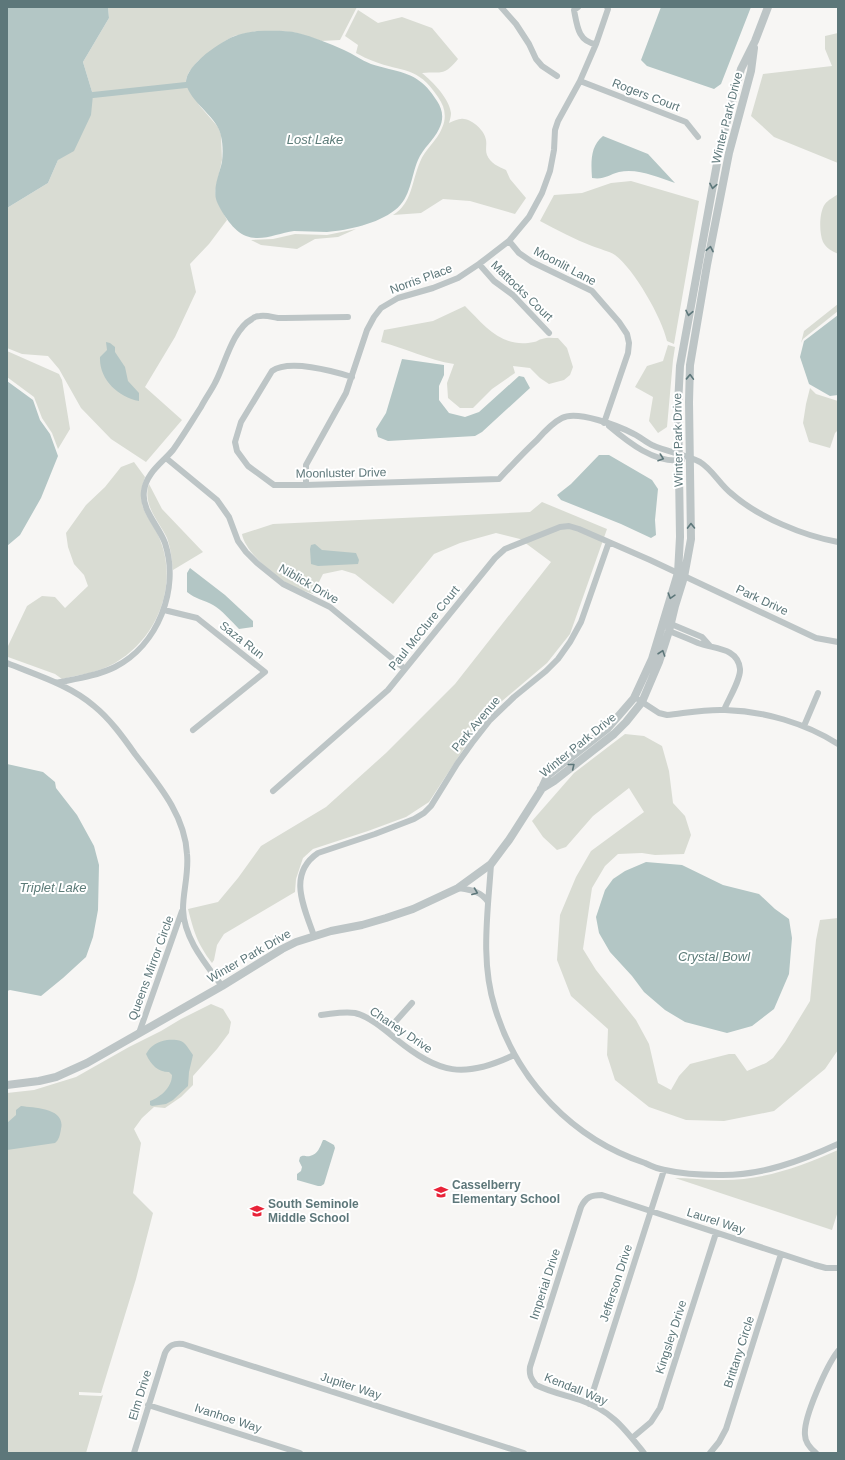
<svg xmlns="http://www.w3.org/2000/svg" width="845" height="1460" font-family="Arial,sans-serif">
<rect width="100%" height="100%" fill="#f7f6f4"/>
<path fill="#d9dcd3" d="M 108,7 L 357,7 L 340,40 L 321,41 L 297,33 L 281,31 L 257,31 L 234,36 L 225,41 L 198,61 L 189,72 L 186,79 L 199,105 L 218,127 L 221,135 L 222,160 L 215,192 L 217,201 L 227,220 L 209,244 L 190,264 L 196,292 L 175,337 L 145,387 L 182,420 L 146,462 L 111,439 L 81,408 L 59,369 L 48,356 L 22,354 L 7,348 L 7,208 L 48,183 L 58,160 L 93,95 L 83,62 L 109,18 Z
M 358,10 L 378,23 L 402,17 L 432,28 L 458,59 C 443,77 443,71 422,73 C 433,82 449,98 451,113 C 451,116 450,120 449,123 C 454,121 459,118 464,119 C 473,120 485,131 486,140 C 487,145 485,150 487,155 C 490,163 499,167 506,170 L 510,179 L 526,198 L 515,214 L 470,201 L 443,199 L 421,213 L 393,215 C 412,204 412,180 420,162 C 425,149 437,141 442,128 C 447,117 445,107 438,97 C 417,65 403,73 373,61 C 367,59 362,56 356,53 L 358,45 L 345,36 Z
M 838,33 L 838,163 L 774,137 L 751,116 L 763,74 L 832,66 L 825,49 L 825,36 Z
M 631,181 L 699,201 L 674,344 L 667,341 C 662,318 634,269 615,255 C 609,251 599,249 592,246 C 574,239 557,230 540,221 L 554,195 L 582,193 L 611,183 Z
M 838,194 L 838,254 C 832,251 826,248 823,242 C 819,233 819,212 825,204 C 828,200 834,197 838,194 Z
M 356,229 L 338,237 L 315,239 L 297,249 L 261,245 L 251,240 L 273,239 L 295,234 L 327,235 Z
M 838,304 L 838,311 L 803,339 L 801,343 L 804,331 Z
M 465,306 C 485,326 502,349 534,342 C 537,342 539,339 542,339 C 547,337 553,338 558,338 L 567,348 L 573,367 L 570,375 L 564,380 L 549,384 L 540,378 L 530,368 L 513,366 L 515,373 L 492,389 L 473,408 L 460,408 L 448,398 L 447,383 L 454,364 C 428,360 405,348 381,342 L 384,330 L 433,321 Z
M 668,345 L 675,347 L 673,360 L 667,427 L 658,433 L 649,421 L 653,397 L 635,387 L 647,366 L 663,361 Z
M 7,351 L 59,374 L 62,380 L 70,429 L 58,449 L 52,433 L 42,418 L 34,397 L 7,377 Z
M 810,388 L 816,394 L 838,401 L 838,430 L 835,433 L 830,448 L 809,442 L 803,423 L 806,404 Z
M 134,462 L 145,477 C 133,512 153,516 162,545 C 177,590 155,640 115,663 C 100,672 79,675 62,679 L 55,674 L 8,657 L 8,646 L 27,606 L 42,596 L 55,597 L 65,608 L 88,586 L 84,575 L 74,564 L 68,547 L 66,533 L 86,505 L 105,487 L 121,467 Z
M 149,484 L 162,509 L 203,552 L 173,570 L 173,572 C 172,560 171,549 167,538 C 159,521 142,505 149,484 Z
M 542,502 L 607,529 L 570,634 L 547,663 L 495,707 L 476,730 L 429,802 L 406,817 L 368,831 L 313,849 L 303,858 L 296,879 L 295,892 L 224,934 L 217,945 L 214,960 L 212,963 C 197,943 194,932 188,909 L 218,902 L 238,878 L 261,846 L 326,807 L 386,753 L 455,684 L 551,562 L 520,539 L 496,533 L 460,543 L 434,554 L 393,604 L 355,574 L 342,570 L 323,574 L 313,594 C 308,592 303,591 298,589 C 280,582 245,553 242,534 L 273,524 L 530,512 Z
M 625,734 L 644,736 L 662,746 L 669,771 L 673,803 L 685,816 L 691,835 L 684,854 L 655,855 L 642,853 L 618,854 L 605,866 L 592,888 L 583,949 L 596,970 L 636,1020 L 649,1044 L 658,1083 L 671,1090 L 679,1076 L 690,1064 L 729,1054 L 735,1054 L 747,1071 L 766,1063 L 773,1058 L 785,1042 L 810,1001 L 816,940 L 820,920 L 838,918 L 838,1050 L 825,1069 L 774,1111 L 724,1121 L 686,1120 L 649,1107 L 615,1080 L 607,1055 L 608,1029 L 571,996 L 557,960 L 560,915 L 576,877 L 591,851 L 644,812 L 629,788 L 593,816 L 566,847 L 557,850 L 543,837 L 532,821 L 574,773 Z
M 211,1004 L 223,1009 L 231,1022 L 229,1033 L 217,1049 L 193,1076 L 193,1085 L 181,1097 L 165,1108 L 154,1107 L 142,1118 L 134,1129 L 141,1143 L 133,1193 L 153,1213 L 136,1279 L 101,1393 L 79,1392 L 79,1395 L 101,1396 L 103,1395 L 86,1453 L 7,1453 L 7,1093 L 34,1090 L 76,1077 L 129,1047 L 161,1031 L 181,1019 Z
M 838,1150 L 838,1211 L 832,1230 L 675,1178 C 690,1178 704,1180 719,1180 C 761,1181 800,1167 838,1150 Z"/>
<path fill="#b3c6c5" d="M 7,7 L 108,7 L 109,18 L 83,62 L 93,95 L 91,115 L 74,151 L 58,160 L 48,183 L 7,208 Z
M 661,7 L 751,7 L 721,84 L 714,89 L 647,66 L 641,60 Z
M 257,31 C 270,31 285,30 298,33 C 313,37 329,43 344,50 C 353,54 361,60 371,64 C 376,66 383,67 389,69 C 412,74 424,80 437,101 C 443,110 444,119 439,129 C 434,140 423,148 418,160 C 411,176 411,198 395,210 C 377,224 349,230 327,232 C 316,232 305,231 294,231 C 278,233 262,242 246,236 C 234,232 222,213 217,202 C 212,190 219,175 222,162 C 223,154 223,144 221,136 C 218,118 194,105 187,87 C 179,69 221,41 235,36 C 242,33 249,32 257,31 Z
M 603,136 L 648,154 L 675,183 C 657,177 638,168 619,172 C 608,175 604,180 592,178 C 591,163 590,146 603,136 Z
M 838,315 L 838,395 L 830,396 L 809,384 L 800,357 L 804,341 Z
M 106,342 L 110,343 L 115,347 L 115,352 L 125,367 L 128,381 L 139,393 L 139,401 C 118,397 99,379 100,357 L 107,350 Z
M 402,359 L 444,365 L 444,375 L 439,386 L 439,400 L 449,413 L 465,417 L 479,412 L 519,376 L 524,377 L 530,388 L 482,432 L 475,436 L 388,441 L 378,437 L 376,429 L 386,413 Z
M 7,381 L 33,400 L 40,420 L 50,434 L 58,456 L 41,498 L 20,535 L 7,546 Z
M 599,455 L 609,455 L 652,480 L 658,489 L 655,520 L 656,535 L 651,538 L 621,524 L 561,500 L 557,495 L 571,484 Z
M 315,544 L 322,550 L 356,553 L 359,560 L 358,564 L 318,566 L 311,564 L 310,549 L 311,545 Z
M 190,568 L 225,595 L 253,621 L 253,627 L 239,629 C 232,622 221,609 213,605 C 204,600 195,599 187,592 L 187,573 Z
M 7,764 L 43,772 L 55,782 L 56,788 L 77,815 L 94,846 L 99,865 L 98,910 L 93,937 L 86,957 L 63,978 L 41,996 L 10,990 L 7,991 Z
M 646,862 L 682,865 L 723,885 L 759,894 L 775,909 L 789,919 L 792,938 L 789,974 L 774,1009 L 752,1026 L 727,1033 L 685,1022 L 665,1010 L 644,992 L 632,976 L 610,952 L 599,933 L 596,917 L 605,890 L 613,879 L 625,871 Z
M 167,1040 C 184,1039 184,1042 193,1055 L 189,1072 L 188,1086 L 173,1100 L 166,1104 L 152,1106 L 150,1105 L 150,1101 C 161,1097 172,1087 172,1075 L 169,1072 C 158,1072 151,1065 146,1054 C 151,1045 157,1042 167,1040 Z
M 21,1106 C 35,1108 66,1108 61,1129 C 60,1135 59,1140 55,1143 L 7,1150 L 7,1123 L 16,1115 L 16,1110 Z
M 323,1140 L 325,1140 L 334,1145 L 335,1148 L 324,1184 L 321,1186 L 318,1186 L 297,1180 L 297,1174 L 301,1171 L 302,1167 L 299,1161 L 300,1157 C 304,1154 305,1157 310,1156 C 318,1154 320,1147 323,1140 Z"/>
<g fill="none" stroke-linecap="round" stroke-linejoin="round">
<path stroke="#b3c6c5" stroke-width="6" d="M 93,95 L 186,85"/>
<path stroke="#bdc5c6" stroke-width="6" d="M 501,7 L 516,24 L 529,44 L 536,59 L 542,66 L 557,76
M 578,7 L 574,10 C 577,25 578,42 596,44 L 608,9 L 607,7
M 580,81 L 686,122 L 698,137
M 509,241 L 519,253 L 532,262 L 592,291 L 619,322 L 627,334 L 629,343 L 628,353 L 604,423
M 479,264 L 494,281 L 513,295 L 549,333
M 352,377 C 333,371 289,359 272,371 L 241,422 L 235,442 L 237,451 L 248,466 L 274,485 L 306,485 L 499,479 C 511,466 524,452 537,440 C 544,432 552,423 562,418 C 577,410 619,426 634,434 C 640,437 646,442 652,445 C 667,452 685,454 700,462 C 713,470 720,485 732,494 C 758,517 804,536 838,542
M 609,426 C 628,442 655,464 682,460
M 166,458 L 217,500 L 229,517 L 238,541 L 246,552 L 257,563 L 283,584 L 330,607 L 405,669
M 306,485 L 306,465 L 346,393 L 367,330 L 374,317 L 381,308 L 398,298 L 433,288 L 458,278 L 479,264 L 509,241 L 529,217 L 542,193 L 550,171 L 554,150 L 555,130 L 558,121 L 580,81 L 596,44
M 164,610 L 197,618 L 265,672 L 193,730
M 671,624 L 702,637 L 710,646
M 669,631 C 679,635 689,639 698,643 C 713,649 738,647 740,669 C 741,679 728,700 724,710
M 7,663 C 36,675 70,685 94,706 C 110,719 123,737 135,754 C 158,784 185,815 187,854 C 189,873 183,891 183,909 C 184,939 205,963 222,986
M 56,683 C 75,679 97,676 115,667 C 158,645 180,589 165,543 C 159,526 141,510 144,491 C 146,473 162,463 173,450 C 183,436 192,421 201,407 C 205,399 211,391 215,383 C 225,365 232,330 252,319 C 254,317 257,316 260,316 C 266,315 272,317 278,318 C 301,318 324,317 348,317
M 639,700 L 659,713 L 667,715 C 686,713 706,709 725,710 C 764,711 805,723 838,744
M 804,726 L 818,693
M 273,791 L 388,690 L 495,558 L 505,549 L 560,527 L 569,526 L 579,529 L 650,560 L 816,638 L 838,642
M 491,864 C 488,912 480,961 495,1008 C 517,1081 573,1139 645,1163 C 651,1166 658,1169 665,1170 C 682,1174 702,1175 719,1175 C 760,1176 801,1161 838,1144
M 458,888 C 471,890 481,891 488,902
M 314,936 C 304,907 287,874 318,853 L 375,834 L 414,819 L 424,813 L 431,806 L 457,764 L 472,743 L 490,720 L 514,697 L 546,671 L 558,659 L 570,642 L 581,622 L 609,542
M 321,1015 C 332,1014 343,1011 355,1013 C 370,1017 384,1029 396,1039 C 439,1074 464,1079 514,1055
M 387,1031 L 412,1003
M 139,1033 L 182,911
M 589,1404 L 664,1170
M 148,1405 L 300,1453
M 632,1438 L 651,1422 L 660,1408 L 716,1233
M 134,1453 L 165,1353 C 169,1345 174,1343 183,1344 L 524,1453
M 644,1453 C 624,1428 612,1411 580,1400 C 565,1395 550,1392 536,1385 C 531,1379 529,1375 530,1367 L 581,1207 C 586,1197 591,1195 602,1195 L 815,1265 L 826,1268 L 838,1268
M 710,1453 L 719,1442 L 726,1429 L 781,1254
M 816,1453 C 810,1448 805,1442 805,1435 C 803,1418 827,1365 838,1351"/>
<path stroke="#bdc5c6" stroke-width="8" d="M 541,789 L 554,781 L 614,734 L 626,722 L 642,702 L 659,662 L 669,631 L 675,606 L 684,577 L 691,539 L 689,402 L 690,365 L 707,265 L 729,153 L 751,71 L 754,48
M 7,1085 L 39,1081 L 56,1077 L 87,1063 L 222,986 L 282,949 L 296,942 L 331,931 L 362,925 L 386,918 L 413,909 L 458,888 L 491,864 L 509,840 L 541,790 L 548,775 L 608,728 L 634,698 L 652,659 L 678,573 L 680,537 L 678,405 L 680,366 L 720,147 L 741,69 L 755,41 L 768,7"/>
</g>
<defs><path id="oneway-chevron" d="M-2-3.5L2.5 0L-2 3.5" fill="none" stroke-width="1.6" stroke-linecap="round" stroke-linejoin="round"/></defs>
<g stroke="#5d777a">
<use href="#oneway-chevron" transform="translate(713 186) rotate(100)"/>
<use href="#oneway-chevron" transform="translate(710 249) rotate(-79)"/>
<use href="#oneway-chevron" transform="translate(689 313) rotate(101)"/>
<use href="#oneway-chevron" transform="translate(690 377) rotate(-88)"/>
<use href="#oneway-chevron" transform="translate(661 458) rotate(19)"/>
<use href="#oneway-chevron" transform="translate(691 526) rotate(-91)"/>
<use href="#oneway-chevron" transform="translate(671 596) rotate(107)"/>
<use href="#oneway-chevron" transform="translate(662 653) rotate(-71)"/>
<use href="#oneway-chevron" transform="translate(572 766) rotate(-39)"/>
<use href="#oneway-chevron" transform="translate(475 892) rotate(21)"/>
</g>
<defs>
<symbol id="school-bare" viewBox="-9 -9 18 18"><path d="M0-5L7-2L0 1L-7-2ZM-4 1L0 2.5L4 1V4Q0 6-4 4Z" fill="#e82338" stroke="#fff" stroke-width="2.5" paint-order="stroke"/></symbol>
</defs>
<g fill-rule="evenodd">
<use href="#school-bare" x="431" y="1182" width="20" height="20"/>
<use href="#school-bare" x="247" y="1201" width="20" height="20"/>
</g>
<g text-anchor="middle" stroke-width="4" stroke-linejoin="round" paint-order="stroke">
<g font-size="12" fill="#5d777a" stroke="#fff">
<text transform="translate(646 95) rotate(21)" y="4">Rogers Court</text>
<text transform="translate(727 118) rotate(-76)" y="4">Winter Park Drive</text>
<text transform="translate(565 266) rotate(28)" y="4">Moonlit Lane</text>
<text transform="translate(421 279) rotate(-20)" y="4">Norris Place</text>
<text transform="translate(522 291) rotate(44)" y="4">Mattocks Court</text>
<text transform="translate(678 440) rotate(-91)" y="4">Winter Park Drive</text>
<text transform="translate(341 473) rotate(-1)" y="4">Moonluster Drive</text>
<text transform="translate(309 584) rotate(30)" y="4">Niblick Drive</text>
<text transform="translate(762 600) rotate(25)" y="4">Park Drive</text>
<text transform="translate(424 628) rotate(-51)" y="4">Paul McClure Court</text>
<text transform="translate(242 640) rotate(38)" y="4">Saza Run</text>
<text transform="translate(476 724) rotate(-50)" y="4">Park Avenue</text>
<text transform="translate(578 745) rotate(-39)" y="4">Winter Park Drive</text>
<text transform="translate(249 956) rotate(-30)" y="4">Winter Park Drive</text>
<text transform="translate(151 968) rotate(-70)" y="4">Queens Mirror Circle</text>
<text transform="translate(401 1030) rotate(34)" y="4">Chaney Drive</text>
<text transform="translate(716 1221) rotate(18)" y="4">Laurel Way</text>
<text transform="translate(616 1283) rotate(-72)" y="4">Jefferson Drive</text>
<text transform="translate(545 1284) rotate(-72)" y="4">Imperial Drive</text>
<text transform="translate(671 1337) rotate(-72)" y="4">Kingsley Drive</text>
<text transform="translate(739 1352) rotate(-72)" y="4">Brittany Circle</text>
<text transform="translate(351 1386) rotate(18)" y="4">Jupiter Way</text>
<text transform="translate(576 1389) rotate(22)" y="4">Kendall Way</text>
<text transform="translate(140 1395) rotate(-73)" y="4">Elm Drive</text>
<text transform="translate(228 1418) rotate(18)" y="4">Ivanhoe Way</text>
</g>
<g font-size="12" font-weight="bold" fill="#5d777a" stroke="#fff" text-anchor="start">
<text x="452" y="1189">Casselberry<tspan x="452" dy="14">Elementary School</tspan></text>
<text x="268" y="1208">South Seminole<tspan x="268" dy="14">Middle School</tspan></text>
</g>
<g font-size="13" font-style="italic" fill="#5c7b78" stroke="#fff">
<text x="315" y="144">Lost Lake</text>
<text x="53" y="892">Triplet Lake</text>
<text x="714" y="961">Crystal Bowl</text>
</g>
</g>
<rect width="845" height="1460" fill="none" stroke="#5d777a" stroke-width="16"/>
</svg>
